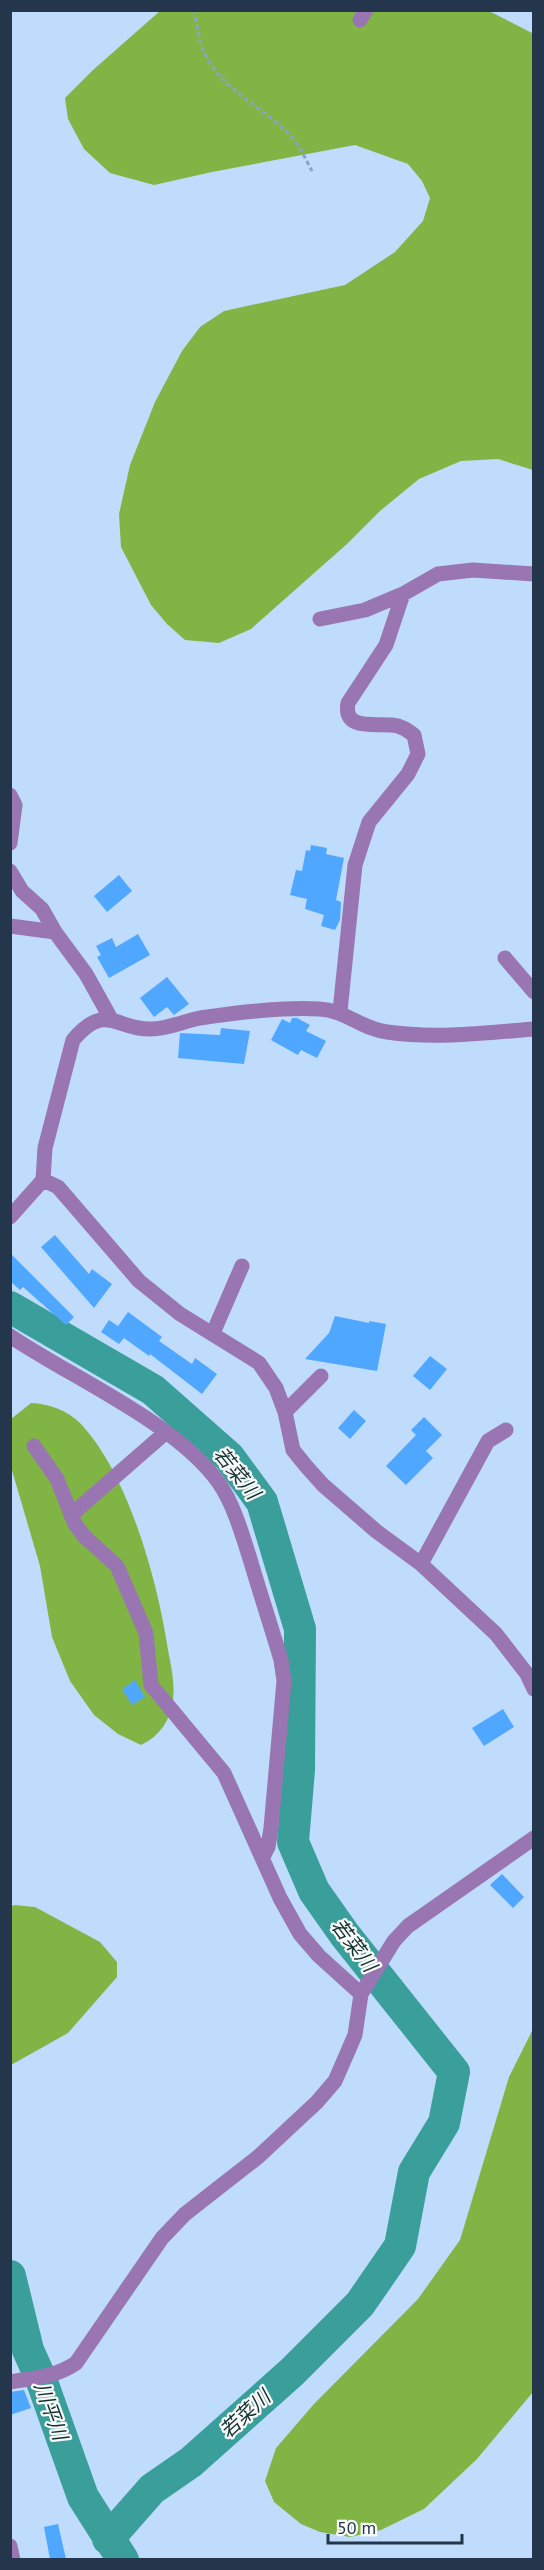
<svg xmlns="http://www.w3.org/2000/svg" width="544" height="2570" font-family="'PT Sans','Noto Sans JP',sans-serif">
<rect width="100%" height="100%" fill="#bfdcfc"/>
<path fill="#80b545" d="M 160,11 L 489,11 L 534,34 L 533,470 L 498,459 L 461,461 L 419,479 L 380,511 L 347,544 L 251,629 L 219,643 L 185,640 L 167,624 L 151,605 L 121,547 L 119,514 L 130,465 L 155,402 L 182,351 L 200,327 L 224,311 L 345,285 L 395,252 L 423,221 L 430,198 L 422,181 L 408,164 L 355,145 L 212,172 L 154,185 L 110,173 L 84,149 L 68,119 L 65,98 L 93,70 Z
M 31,1403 C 49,1404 67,1410 80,1423 C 128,1473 158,1582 168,1650 C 171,1665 175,1684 173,1700 C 170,1721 160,1736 141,1745 L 118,1734 L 94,1715 L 70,1681 L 52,1637 L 40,1566 L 11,1467 L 11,1419 Z
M 14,1905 L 35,1907 L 100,1942 L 117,1962 L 117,1977 L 68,2033 L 11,2065 L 10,1907 Z
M 533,2029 L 533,2392 L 477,2459 L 424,2509 L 381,2530 L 350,2537 L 320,2532 L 301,2524 L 274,2502 L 265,2481 L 276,2448 L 314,2404 L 418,2299 L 460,2240 L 509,2077 Z"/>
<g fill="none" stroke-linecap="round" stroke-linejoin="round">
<path stroke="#3a9f9a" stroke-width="32" d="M 10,1307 L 153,1390 L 229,1457 L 262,1502 L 300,1629 L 299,1770 L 293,1842 L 314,1891 L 345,1935 L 454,2072 L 444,2123 L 414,2172 L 400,2246 L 360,2304 L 292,2372 L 191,2462 L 152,2489 L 108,2539
M 10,2276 L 28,2350 L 41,2379 L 83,2497 L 123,2560"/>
</g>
<path fill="#4fa7ff" d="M 311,845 L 327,848 L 326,854 L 344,858 L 336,900 L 341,902 L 340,920 L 335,930 L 321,926 L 324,915 L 305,909 L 307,899 L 290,895 L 296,870 L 302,871 L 306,850 L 310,851 Z
M 119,875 L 132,891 L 107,912 L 94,896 Z
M 138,934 L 150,955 L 109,978 L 97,957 L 101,955 L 96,946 L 112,938 L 116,947 Z
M 167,977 L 189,1004 L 174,1015 L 167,1007 L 154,1017 L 140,998 Z
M 292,1018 L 297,1018 L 310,1025 L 306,1031 L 326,1041 L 317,1058 L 301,1050 L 298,1055 L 271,1040 L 282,1019 L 290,1023 Z
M 221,1028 L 250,1031 L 244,1064 L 178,1058 L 180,1033 L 220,1035 Z
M 55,1235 L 89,1274 L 92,1269 L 112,1284 L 94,1308 L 41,1247 Z
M 10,1253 L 74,1317 L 66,1325 L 23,1287 L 20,1290 L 10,1281 Z
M 128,1312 L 162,1337 L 159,1341 L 192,1364 L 195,1358 L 217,1374 L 202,1394 L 150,1354 L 149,1356 L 124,1338 L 119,1344 L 101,1332 L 109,1320 L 118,1326 Z
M 335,1316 L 369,1323 L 369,1321 L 386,1324 L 377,1371 L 305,1359 L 329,1333 Z
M 430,1356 L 447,1369 L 430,1390 L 413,1376 Z
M 354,1410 L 366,1421 L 350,1439 L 338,1428 Z
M 424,1417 L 442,1435 L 426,1451 L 433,1458 L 406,1485 L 386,1466 L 416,1435 L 411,1430 Z
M 135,1680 L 145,1697 L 132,1705 L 122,1689 Z
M 503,1709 L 514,1727 L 484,1746 L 472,1728 Z
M 502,1874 L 524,1897 L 513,1908 L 490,1885 Z
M 24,2390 L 31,2408 L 10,2415 L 10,2392 Z
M 58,2524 L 66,2559 L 50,2559 L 44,2527 Z"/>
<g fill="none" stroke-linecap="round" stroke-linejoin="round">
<path stroke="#8aa3c0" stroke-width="3" stroke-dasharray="4.5 3" stroke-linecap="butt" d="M 194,10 C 197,25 199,43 206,56 C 224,91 263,107 290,135 C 300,146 305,158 312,171"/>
<path stroke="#9975b1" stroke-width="15" d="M 360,20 L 366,10
M 320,619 L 365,610 L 403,594 L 438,574 L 473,570 L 534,574
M 10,795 L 15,805 L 10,843
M 10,871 L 22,891 L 42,909 L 55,932 L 86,974 L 111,1019
M 10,926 L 55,932
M 505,958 L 534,992
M 340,1011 L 355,865 L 369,822 L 408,774 L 418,754 L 414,735 C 407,730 402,726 392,725 C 375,723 343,731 348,703 L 386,645 L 403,594
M 534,1029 C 486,1033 435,1039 387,1032 C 361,1029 346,1010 319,1009 C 279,1007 239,1012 200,1018 C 184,1021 168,1029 151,1029 C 116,1030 106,1001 73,1040 L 45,1148 L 43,1180 L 58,1187 L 139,1281 L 180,1314 L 259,1363 L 276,1388 L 285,1412 L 293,1450 L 306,1466 L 323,1485 L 376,1531 L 421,1564 L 496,1634 L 527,1674 L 534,1689
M 10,1217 L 43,1180
M 213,1333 L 242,1266
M 10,1336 C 72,1378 177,1423 219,1483 C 234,1505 242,1534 250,1559 C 260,1593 271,1626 281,1660 L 284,1681 L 271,1828 L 268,1847 L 263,1857
M 285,1412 L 321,1376
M 34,1446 L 57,1479 L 75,1524 L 84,1536 L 117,1566 L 146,1633 L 151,1685 L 224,1773 L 280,1898 L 300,1934 L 319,1956 L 361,1994
M 71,1515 L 165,1433
M 421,1564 L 488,1441 L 506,1430
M 10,2382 C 33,2378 56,2377 76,2363 L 162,2238 L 185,2214 L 258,2157 L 317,2102 L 335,2081 L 355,2035 L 361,1994 L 394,1941 L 408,1926 L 534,1838
M 10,2546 L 13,2560"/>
</g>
<g text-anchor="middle" stroke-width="4.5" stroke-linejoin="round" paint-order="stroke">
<g font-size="20" font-style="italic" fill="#12312f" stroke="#fafafa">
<text transform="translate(237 1473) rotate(51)" y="7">若菜川</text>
<text transform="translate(354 1945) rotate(53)" y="7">若菜川</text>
<text transform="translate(51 2411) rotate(70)" y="7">川平川</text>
<text transform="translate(245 2414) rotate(-42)" y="7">若菜川</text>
</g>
</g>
<rect width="544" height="2570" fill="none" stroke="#23364b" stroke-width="24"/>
<path d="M328 2534v9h134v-9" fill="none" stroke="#23364b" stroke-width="3"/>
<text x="337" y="2534" font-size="18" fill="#23364b" stroke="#fafafa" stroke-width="4.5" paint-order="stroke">50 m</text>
</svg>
